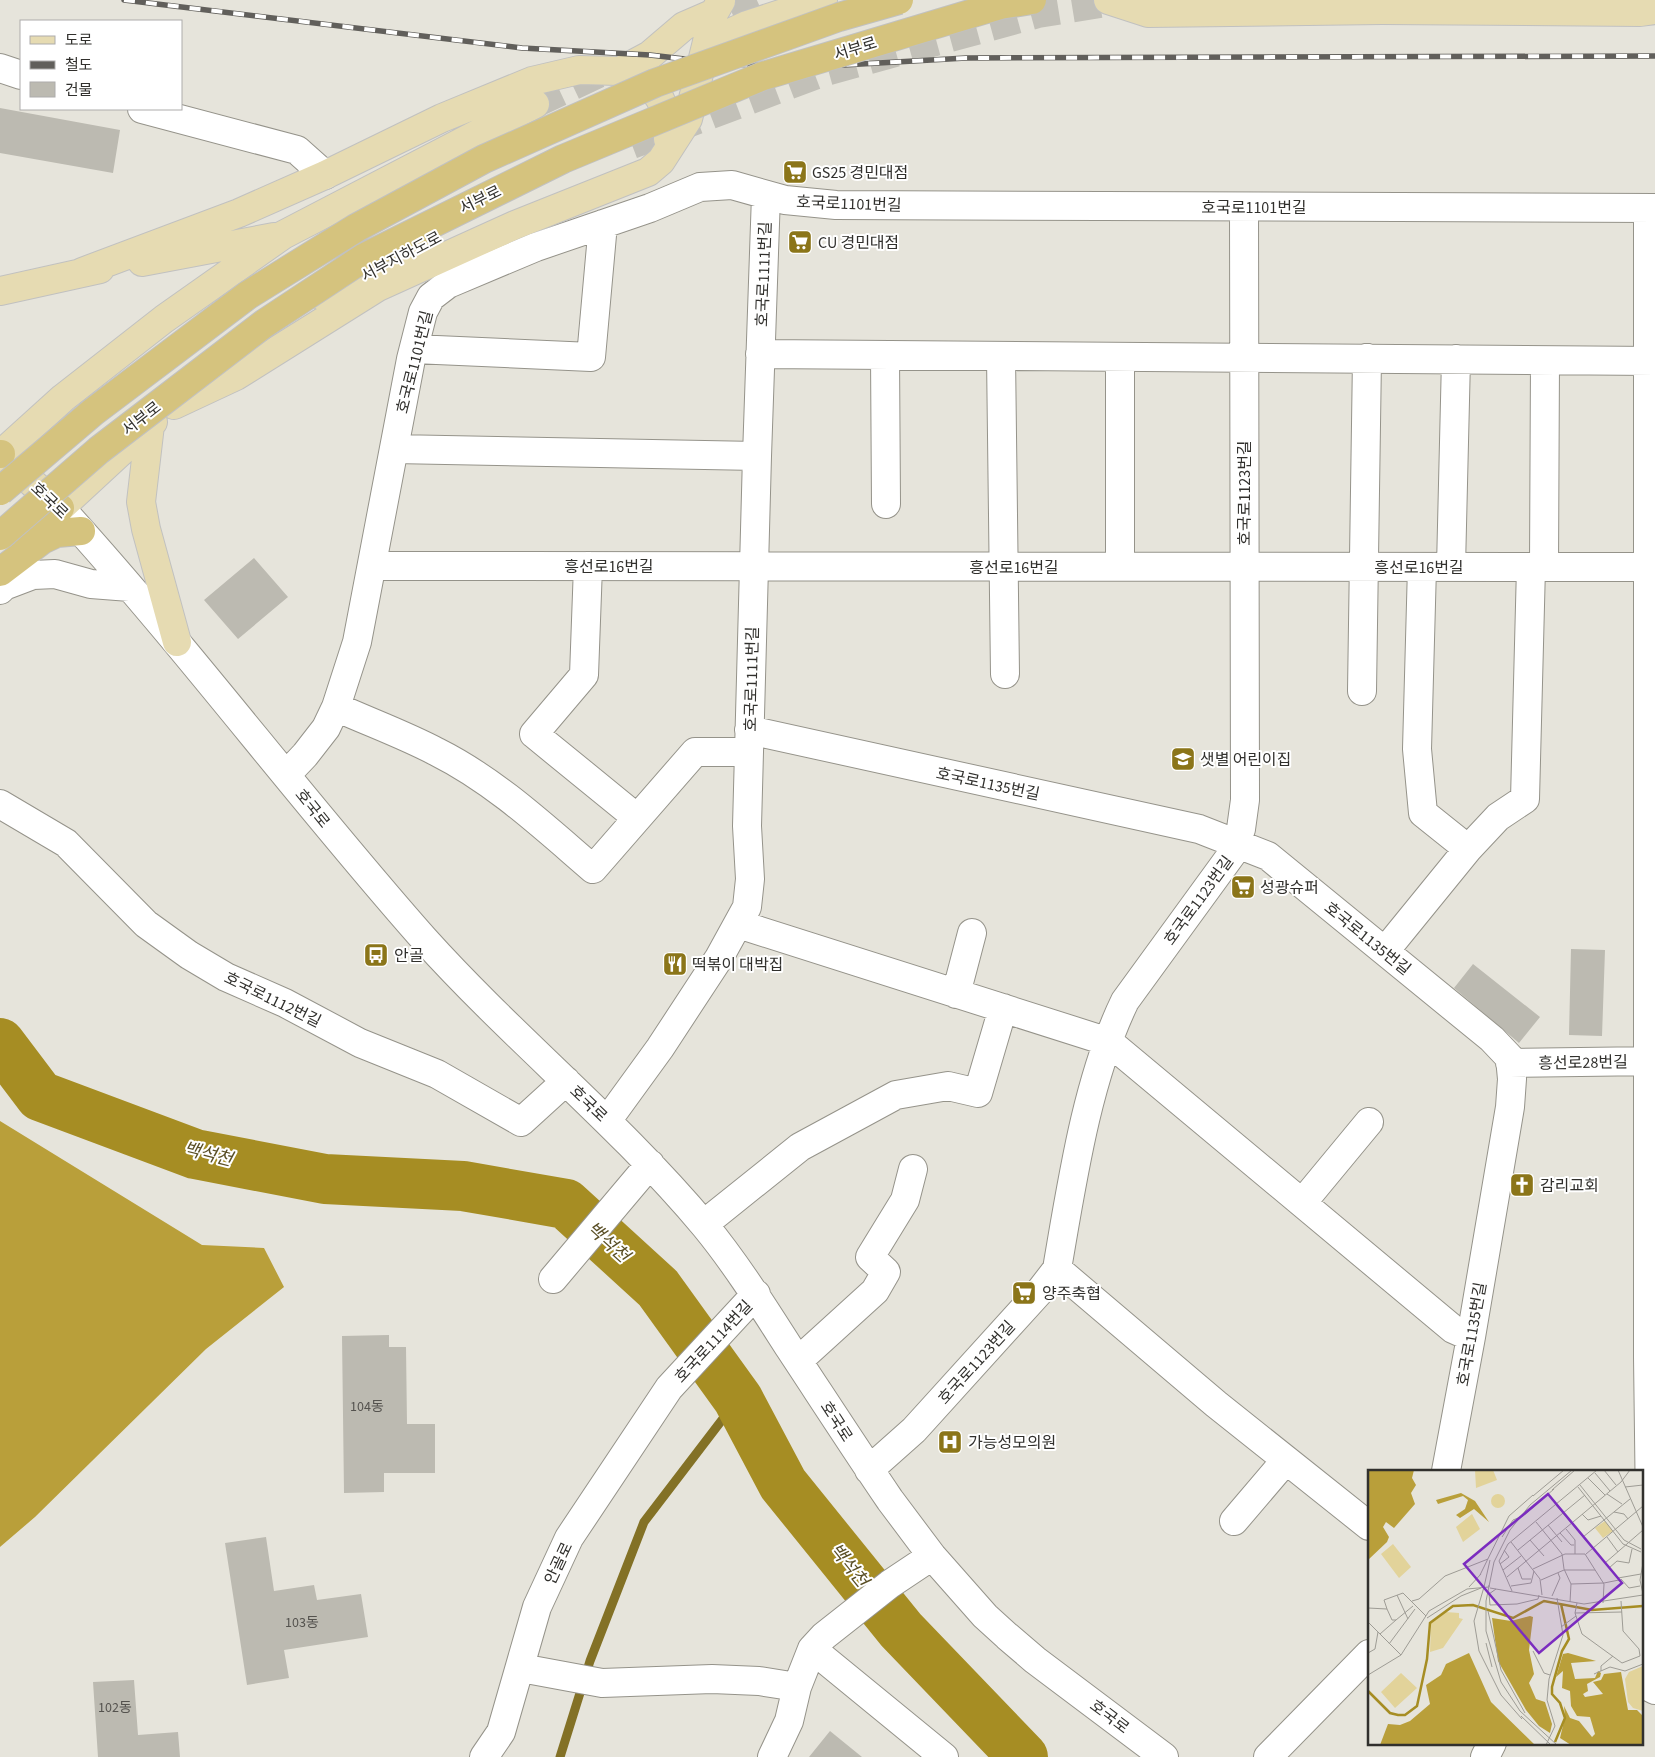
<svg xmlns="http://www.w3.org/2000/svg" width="1655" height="1757" font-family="'Source Sans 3','Noto Sans KR',sans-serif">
<rect width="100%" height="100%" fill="#e6e4db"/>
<path fill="#b99f3a" d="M 0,1121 L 202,1245 L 264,1248 L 284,1287 L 206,1349 L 35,1517 L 0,1547 Z"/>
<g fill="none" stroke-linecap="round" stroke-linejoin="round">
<path stroke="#837126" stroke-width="9" d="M 560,1757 L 590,1661 L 644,1522 L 738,1399"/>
<path stroke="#a68d23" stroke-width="50" d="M 0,1043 L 40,1096 L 195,1154 L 325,1179 L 463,1186 L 566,1204 L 658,1288 L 738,1399 L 783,1484 L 901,1630 L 1023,1757"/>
</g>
<path fill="#bcbab1" d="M 0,108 L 120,130 L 113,173 L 0,153 Z
M 254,558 L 288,597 L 238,639 L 204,600 Z
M 1571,949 L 1605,950 L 1602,1036 L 1569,1035 Z
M 1473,964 L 1540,1017 L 1519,1043 L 1454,988 Z
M 389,1335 L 389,1347 L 406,1347 L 407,1424 L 435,1424 L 435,1473 L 384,1473 L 384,1492 L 344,1493 L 342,1336 Z
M 266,1537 L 274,1591 L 314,1585 L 317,1600 L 361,1594 L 368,1637 L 284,1650 L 289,1678 L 247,1685 L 225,1543 Z
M 134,1680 L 138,1735 L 178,1732 L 180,1757 L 98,1757 L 93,1682 Z
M 830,1731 L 862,1757 L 809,1757 Z"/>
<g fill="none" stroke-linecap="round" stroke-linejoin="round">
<path stroke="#c2c0b8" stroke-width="28" stroke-dasharray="28 14" stroke-linecap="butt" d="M 694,31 L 763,0
M 535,104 L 609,69
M 632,145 L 822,73 L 1038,14 L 1125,0"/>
<defs>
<path id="minor" d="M 0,68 L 21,75
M 142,109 L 297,150 L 325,175
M 1648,208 L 1648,1357 L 1652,1665 L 1655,1670
M 414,349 L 591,357 L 603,224
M 760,354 L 1655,361
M 885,355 L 886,504
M 1001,356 L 1005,674
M 1120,357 L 1120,566
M 394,449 L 757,456
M 65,513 C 190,651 301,800 424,939 C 514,1039 619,1123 705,1226 C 737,1265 763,1307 790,1349 C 823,1399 856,1450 890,1500 L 932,1556 L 985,1616 L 1007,1636 L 1035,1660 L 1164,1757
M 372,566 L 1655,567
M 588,566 L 584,675 L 534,734 L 637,818
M 1422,567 L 1417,749 L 1423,813 L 1468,849
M 1451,567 L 1456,359
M 1544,567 L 1545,361
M 0,590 L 4,586 L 33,575 L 55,574 L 91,584 L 130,587
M 1362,691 L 1367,358
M 336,707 C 369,722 405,735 437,752 C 495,781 544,827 593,869 L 695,752 L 749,752
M 749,730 L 1199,829 L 1268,856 L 1492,1039 L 1510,1058 L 1512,1079 L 1510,1107 L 1471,1337 L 1446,1471
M 286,775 L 305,755 L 326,728 L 336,707 L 357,642 L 411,359 L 423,312 L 431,297 L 448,284 L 536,247 L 650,208 L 700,187 L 732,185 L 785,200 L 836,205 L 1655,208
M 0,804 L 66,843 L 146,924 L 189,955 L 226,977 L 285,1003 L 360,1043 L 437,1074 L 521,1122 L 566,1081
M 738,924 L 1109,1042 L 1453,1329 L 1471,1337
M 1385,951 L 1468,849 L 1498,817 L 1525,799 L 1531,567
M 956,994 L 972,933
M 1510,1063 L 1655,1061
M 607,1121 L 660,1048 L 719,958 L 747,907 L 750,879 L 747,826 L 757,456 L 766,195
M 1302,1203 L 1369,1122
M 704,1224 L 800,1147 L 896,1095 L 948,1086 L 978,1093 L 1003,1008
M 1057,1269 L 1216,1404 L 1369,1526
M 553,1279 L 650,1164
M 798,1361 L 875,1291 L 886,1272 L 870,1257 L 905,1200 L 913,1169
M 869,1470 L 914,1430 L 1040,1291 L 1057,1269 C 1072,1182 1087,1079 1125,1001 L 1232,854 L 1241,829 L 1245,800 L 1244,207
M 1234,1521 L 1286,1460
M 812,1649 L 944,1757
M 521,1668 L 602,1683 L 712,1679 L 759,1681 L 797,1687
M 1641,1683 L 1655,1690
M 484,1757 L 501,1732 L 537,1607 L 569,1538 L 669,1388 L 756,1294
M 772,1757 L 789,1721 L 797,1687 L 812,1649 L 824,1636 L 890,1584 L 932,1556
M 1268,1757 L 1369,1654
M 1485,1757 L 1492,1743"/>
<path id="major" d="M 1108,0 L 1148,13 L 1382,10 L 1640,12 L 1655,10
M 708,43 L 747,25 L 823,0
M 630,75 C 660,86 668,108 668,139
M 142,262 L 274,237
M 82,272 L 239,213 L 325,175 L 442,118 L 532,81 L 579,70 L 620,71 L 650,55 L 684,26 L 714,13 L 721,1
M 0,291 L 100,269
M 324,297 L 425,242
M 174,405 L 236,376 L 378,287 L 515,225 L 648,172 L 661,161 L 688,119 L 714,13
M 150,425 L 141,502 L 146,529 L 177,642
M 1,454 L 63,398 L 164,319 L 283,235 L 535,104
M 4,457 L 60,508 L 153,422"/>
<path id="highway" d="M 0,454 L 1,454
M 29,541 L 60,508
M 0,572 L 42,540 L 57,533 L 81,531"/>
</defs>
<use href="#minor" stroke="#95938a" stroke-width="30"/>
<use href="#major" stroke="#c1c1c0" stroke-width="30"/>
<use href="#highway" stroke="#c1c1c0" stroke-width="30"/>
<use href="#minor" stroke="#fff" stroke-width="28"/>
<use href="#major" stroke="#e6dbb2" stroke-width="28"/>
<use href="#highway" stroke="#d5c37e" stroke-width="28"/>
<defs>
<path id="rail" d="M 124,0 L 522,48 L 650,55 L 728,64 L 809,67 L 966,58 L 1655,56"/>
</defs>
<use href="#rail" stroke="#615f5b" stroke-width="5.5"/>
<use href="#rail" stroke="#fff" stroke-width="4" stroke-dasharray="11" stroke-linecap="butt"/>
<defs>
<path id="highway-bridge" d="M 0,491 L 93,412 L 248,295 L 356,228 L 484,159 L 655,83 L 839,17 L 899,0
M 0,536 L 99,450 L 265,323 L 365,257 L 563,159 L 763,76 L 1000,5 L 1032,0"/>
</defs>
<use href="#highway-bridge" stroke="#c1c1c0" stroke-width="30" stroke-linecap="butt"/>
<use href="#highway-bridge" stroke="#d5c37e" stroke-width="28"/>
</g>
<defs>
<symbol id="supermarket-square" viewBox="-11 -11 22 22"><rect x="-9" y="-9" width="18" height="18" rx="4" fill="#8b7519" stroke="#fff"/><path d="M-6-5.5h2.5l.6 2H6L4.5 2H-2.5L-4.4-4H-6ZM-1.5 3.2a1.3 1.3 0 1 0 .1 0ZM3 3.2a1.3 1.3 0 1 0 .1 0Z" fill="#fff"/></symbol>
<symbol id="school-square" viewBox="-11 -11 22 22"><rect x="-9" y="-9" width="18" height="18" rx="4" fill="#8b7519" stroke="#fff"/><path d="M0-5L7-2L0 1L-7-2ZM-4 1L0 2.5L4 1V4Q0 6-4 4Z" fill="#fff"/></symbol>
<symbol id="bus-square" viewBox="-11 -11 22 22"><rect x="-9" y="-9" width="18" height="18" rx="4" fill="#8b7519" stroke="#fff"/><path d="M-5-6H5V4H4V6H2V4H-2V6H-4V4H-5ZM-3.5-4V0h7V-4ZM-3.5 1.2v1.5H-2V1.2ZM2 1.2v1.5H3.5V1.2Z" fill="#fff"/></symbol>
<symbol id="restaurant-square" viewBox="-11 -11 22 22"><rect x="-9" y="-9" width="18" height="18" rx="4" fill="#8b7519" stroke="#fff"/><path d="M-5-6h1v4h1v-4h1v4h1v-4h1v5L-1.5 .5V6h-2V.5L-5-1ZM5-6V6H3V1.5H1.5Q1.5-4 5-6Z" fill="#fff"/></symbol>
<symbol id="church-square" viewBox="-11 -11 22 22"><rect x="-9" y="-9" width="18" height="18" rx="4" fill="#8b7519" stroke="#fff"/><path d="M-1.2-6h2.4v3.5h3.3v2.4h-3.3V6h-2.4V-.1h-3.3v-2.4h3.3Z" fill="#fff"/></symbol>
<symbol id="hospital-square" viewBox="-11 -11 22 22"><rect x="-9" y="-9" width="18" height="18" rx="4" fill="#8b7519" stroke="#fff"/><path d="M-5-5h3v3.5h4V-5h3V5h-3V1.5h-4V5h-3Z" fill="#fff"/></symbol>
</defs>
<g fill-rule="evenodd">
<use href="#supermarket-square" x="781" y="158" width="28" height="28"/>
<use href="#supermarket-square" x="786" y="228" width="28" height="28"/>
<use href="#school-square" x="1169" y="745" width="28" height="28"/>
<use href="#supermarket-square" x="1229" y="873" width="28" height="28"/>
<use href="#bus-square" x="362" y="941" width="28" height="28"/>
<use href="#restaurant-square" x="661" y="950" width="28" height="28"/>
<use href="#church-square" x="1508" y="1171" width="28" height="28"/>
<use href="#supermarket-square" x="1010" y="1279" width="28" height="28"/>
<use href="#hospital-square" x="936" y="1428" width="28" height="28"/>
</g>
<g text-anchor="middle" stroke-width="4" stroke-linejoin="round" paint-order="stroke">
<g font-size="14" fill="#54524e">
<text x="367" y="1411">104동</text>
<text x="302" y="1627">103동</text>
<text x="115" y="1712">102동</text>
</g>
<g font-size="16" fill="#31302d" stroke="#fff">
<text transform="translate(855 48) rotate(-17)" y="6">서부로</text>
<text transform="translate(480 199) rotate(-26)" y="6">서부로</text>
<text transform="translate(849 203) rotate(2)" y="6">호국로1101번길</text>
<text x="1254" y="213">호국로1101번길</text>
<text transform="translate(401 256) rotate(-28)" y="6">서부지하도로</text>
<text transform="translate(763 274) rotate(-88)" y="6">호국로1111번길</text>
<text transform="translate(414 362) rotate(-76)" y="6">호국로1101번길</text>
<text transform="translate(141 418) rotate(-38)" y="6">서부로</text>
<text transform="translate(1244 493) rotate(-90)" y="6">호국로1123번길</text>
<text transform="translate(50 500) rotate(44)" y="6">호국로</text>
<text x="609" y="572">흥선로16번길</text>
<text x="1014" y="573">흥선로16번길</text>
<text x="1419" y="573">흥선로16번길</text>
<text transform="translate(751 679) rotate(-89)" y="6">호국로1111번길</text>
<text transform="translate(988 783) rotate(12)" y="6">호국로1135번길</text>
<text transform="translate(313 808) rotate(51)" y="6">호국로</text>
<text transform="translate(1198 900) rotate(-54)" y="6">호국로1123번길</text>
<text transform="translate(1368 938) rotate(39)" y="6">호국로1135번길</text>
<text transform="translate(273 999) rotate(26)" y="6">호국로1112번길</text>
<text transform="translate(1583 1062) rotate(-1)" y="6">흥선로28번길</text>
<text transform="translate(589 1103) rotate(44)" y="6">호국로</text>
<text transform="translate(1471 1334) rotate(-80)" y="6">호국로1135번길</text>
<text transform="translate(713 1341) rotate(-47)" y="6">호국로1114번길</text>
<text transform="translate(976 1362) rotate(-48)" y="6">호국로1123번길</text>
<text transform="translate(837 1421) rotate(57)" y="6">호국로</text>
<text transform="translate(558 1563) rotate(-65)" y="6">안골로</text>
<text transform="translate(1110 1716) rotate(37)" y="6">호국로</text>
</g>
<g font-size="16" fill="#31302d" stroke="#fff" text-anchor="start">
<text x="812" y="178">GS25 경민대점</text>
<text x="818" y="248">CU 경민대점</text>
<text x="1200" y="765">샛별 어린이집</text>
<text x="1260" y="893">성광슈퍼</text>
<text x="394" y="961">안골</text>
<text x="692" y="970">떡볶이 대박집</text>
<text x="1540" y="1191">감리교회</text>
<text x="1042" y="1299">양주축협</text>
<text x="968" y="1448">가능성모의원</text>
</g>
<g font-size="18" font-style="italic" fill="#5a4f26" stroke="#fff">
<text transform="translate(208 1154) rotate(14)" y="6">백석천</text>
<text transform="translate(608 1242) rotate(42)" y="6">백석천</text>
<text transform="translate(849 1565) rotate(51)" y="6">백석천</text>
</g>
</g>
<g transform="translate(1368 1470)">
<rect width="275" height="275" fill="#e6e4db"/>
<path d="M 107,0 L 125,0 L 129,10 L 108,18 ZM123 31a7 7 0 1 1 14 0a7 7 0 1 1-14 0ZM 104,44 L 112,59 L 95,72 L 88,57 ZM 237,51 L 245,61 L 235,68 L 227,58 ZM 25,74 L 43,97 L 31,108 L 13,84 ZM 78,142 L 91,143 L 91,148 L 95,149 L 75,178 L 62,182 L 63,153 ZM 275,196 L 275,241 L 265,238 L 260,232 L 257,209 L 261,202 ZM 33,203 L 49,218 L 27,238 L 13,222 Z" fill="#e2d39a"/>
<path d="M 0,0 L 46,0 L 44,8 L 48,15 L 43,23 L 47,34 L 26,58 L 18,52 L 15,57 L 21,67 L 19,72 L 0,90 ZM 93,23 L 107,31 L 121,52 L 106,39 L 92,48 L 88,45 L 97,39 L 100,30 L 95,26 L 70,34 L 68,30 ZM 162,146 L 165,147 L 161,180 L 166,204 L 161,213 L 168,229 L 177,232 L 184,254 L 182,263 L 171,256 L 158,240 L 130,191 L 124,148 L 143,151 ZM 101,183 L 123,232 L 167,275 L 12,275 L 20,254 L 32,255 L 42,251 L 62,234 L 58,215 L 73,205 L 78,194 ZM 200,183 L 228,191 L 203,193 L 207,209 L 227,208 L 230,201 L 233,203 L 232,207 L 219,214 L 220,221 L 215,224 L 217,227 L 235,224 L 225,212 L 233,210 L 236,204 L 253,202 L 260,240 L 269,240 L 275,246 L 275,275 L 203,275 L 192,268 L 197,247 L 196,236 L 202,248 L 211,251 L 224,267 L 227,264 L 222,247 L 209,246 L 203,236 L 202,221 L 194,218 L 195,201 L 188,207 L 195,184 Z" fill="#b99f3a"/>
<path fill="none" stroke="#a68d23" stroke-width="2.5" d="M 0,221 L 22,243 L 30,245 L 37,245 L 49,236 L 59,189 L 62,153 L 85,136 L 105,135 L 145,148 L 176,131 L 224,140 L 275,136M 187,272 L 197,248 L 192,233 L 184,224 L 184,217 L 194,181 L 201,169 L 193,134"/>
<path fill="none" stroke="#9e9c95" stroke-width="1" d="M 236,0 L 248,15M 250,0 L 275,57M 227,3 L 242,21M 220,8 L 237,25M 212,15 L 256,70 L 273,79M 210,17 L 255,74 L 273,82M 257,17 L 275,15M 184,20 L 207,0M 239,24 L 254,34M 165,26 L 196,0M 188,35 L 250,108 L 273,104M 246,42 L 256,44 L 260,49M 214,44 L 220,50 L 233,46M 168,52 L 194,84 L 196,99 L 203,114 L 202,132M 180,55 L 194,72M 198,59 L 207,70 L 207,84M 192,63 L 203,75 L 206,75M 134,67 L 145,50 L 155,46 L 186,19M 215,67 L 262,29M 239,67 L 250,82M 162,70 L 176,86M 143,72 L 172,109 L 174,125M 150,80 L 217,25M 218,84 L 275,36M 237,93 L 275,60M 275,93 L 272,110 L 275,124M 132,94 L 141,87 L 136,80M 150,98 L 154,109 L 163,109M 241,98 L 249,91 L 261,93 L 264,79M 165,99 L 197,84 L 217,84 L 236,114 L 235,133M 135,100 L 153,86M 112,105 L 141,46 L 165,25M 139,107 L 253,12 L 262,0M 253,109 L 261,118 L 272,116M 173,110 L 196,100 L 227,100M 203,114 L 236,113 L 251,110M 143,116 L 163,113 L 166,101M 101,117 L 113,104M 116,117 L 122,90M 116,117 L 106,151 L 111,181 L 133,225 L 154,249M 122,118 L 216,134 L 275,125M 128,119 L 121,124 L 122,135 L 149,134 L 170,129 L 171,125M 144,121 L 131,91 L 140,74 L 229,0M 29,125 L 40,149M 184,126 L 192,108 L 190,103M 44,131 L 51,129 L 77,106 L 120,89M 209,133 L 207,143 L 214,164 L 254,193 L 272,186 L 271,179 L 255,161 L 253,131M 0,138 L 19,139 L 16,130 L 35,123 L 58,146M 19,139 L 24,150 L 28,150 L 45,136M 120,141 L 133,200 L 157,243M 207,143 L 254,142M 59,148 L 93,126 L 113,118M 0,152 L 33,185M 193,157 L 208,146M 12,164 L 28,150M 118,173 L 124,197M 21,174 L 47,139M 165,181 L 176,203 L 182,205M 0,183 L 7,179 L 10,162M 233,201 L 233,196 L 245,186M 226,204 L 242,197 L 257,201 L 275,194M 0,205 L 33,185 L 61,141 L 99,119 L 121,117 L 121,115M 153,246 L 183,275M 178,275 L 187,256 L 179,230 L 181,209 L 195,165 L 189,128M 189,275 L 152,241 L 133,212 L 118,161 L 118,131 L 126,92 L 142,60 L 162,35 L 204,0"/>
<path fill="#7b2cbf" fill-opacity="0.15" stroke="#7b2cbf" stroke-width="2.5" d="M 180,24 L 254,113 L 171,183 L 96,94 Z"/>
<rect width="275" height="275" fill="none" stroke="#31302d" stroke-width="2.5"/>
</g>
<rect x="20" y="20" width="162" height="90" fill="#ffffff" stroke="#adacab"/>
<rect x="30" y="36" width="25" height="8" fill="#e6dbb2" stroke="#adacab"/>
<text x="65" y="45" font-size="15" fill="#31302d">도로</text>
<rect x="30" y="61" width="25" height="8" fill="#615f5b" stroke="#adacab"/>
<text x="65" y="70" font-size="15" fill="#31302d">철도</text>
<rect x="30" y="82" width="25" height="15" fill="#bcbab1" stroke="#adacab"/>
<text x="65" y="95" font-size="15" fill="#31302d">건물</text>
</svg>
